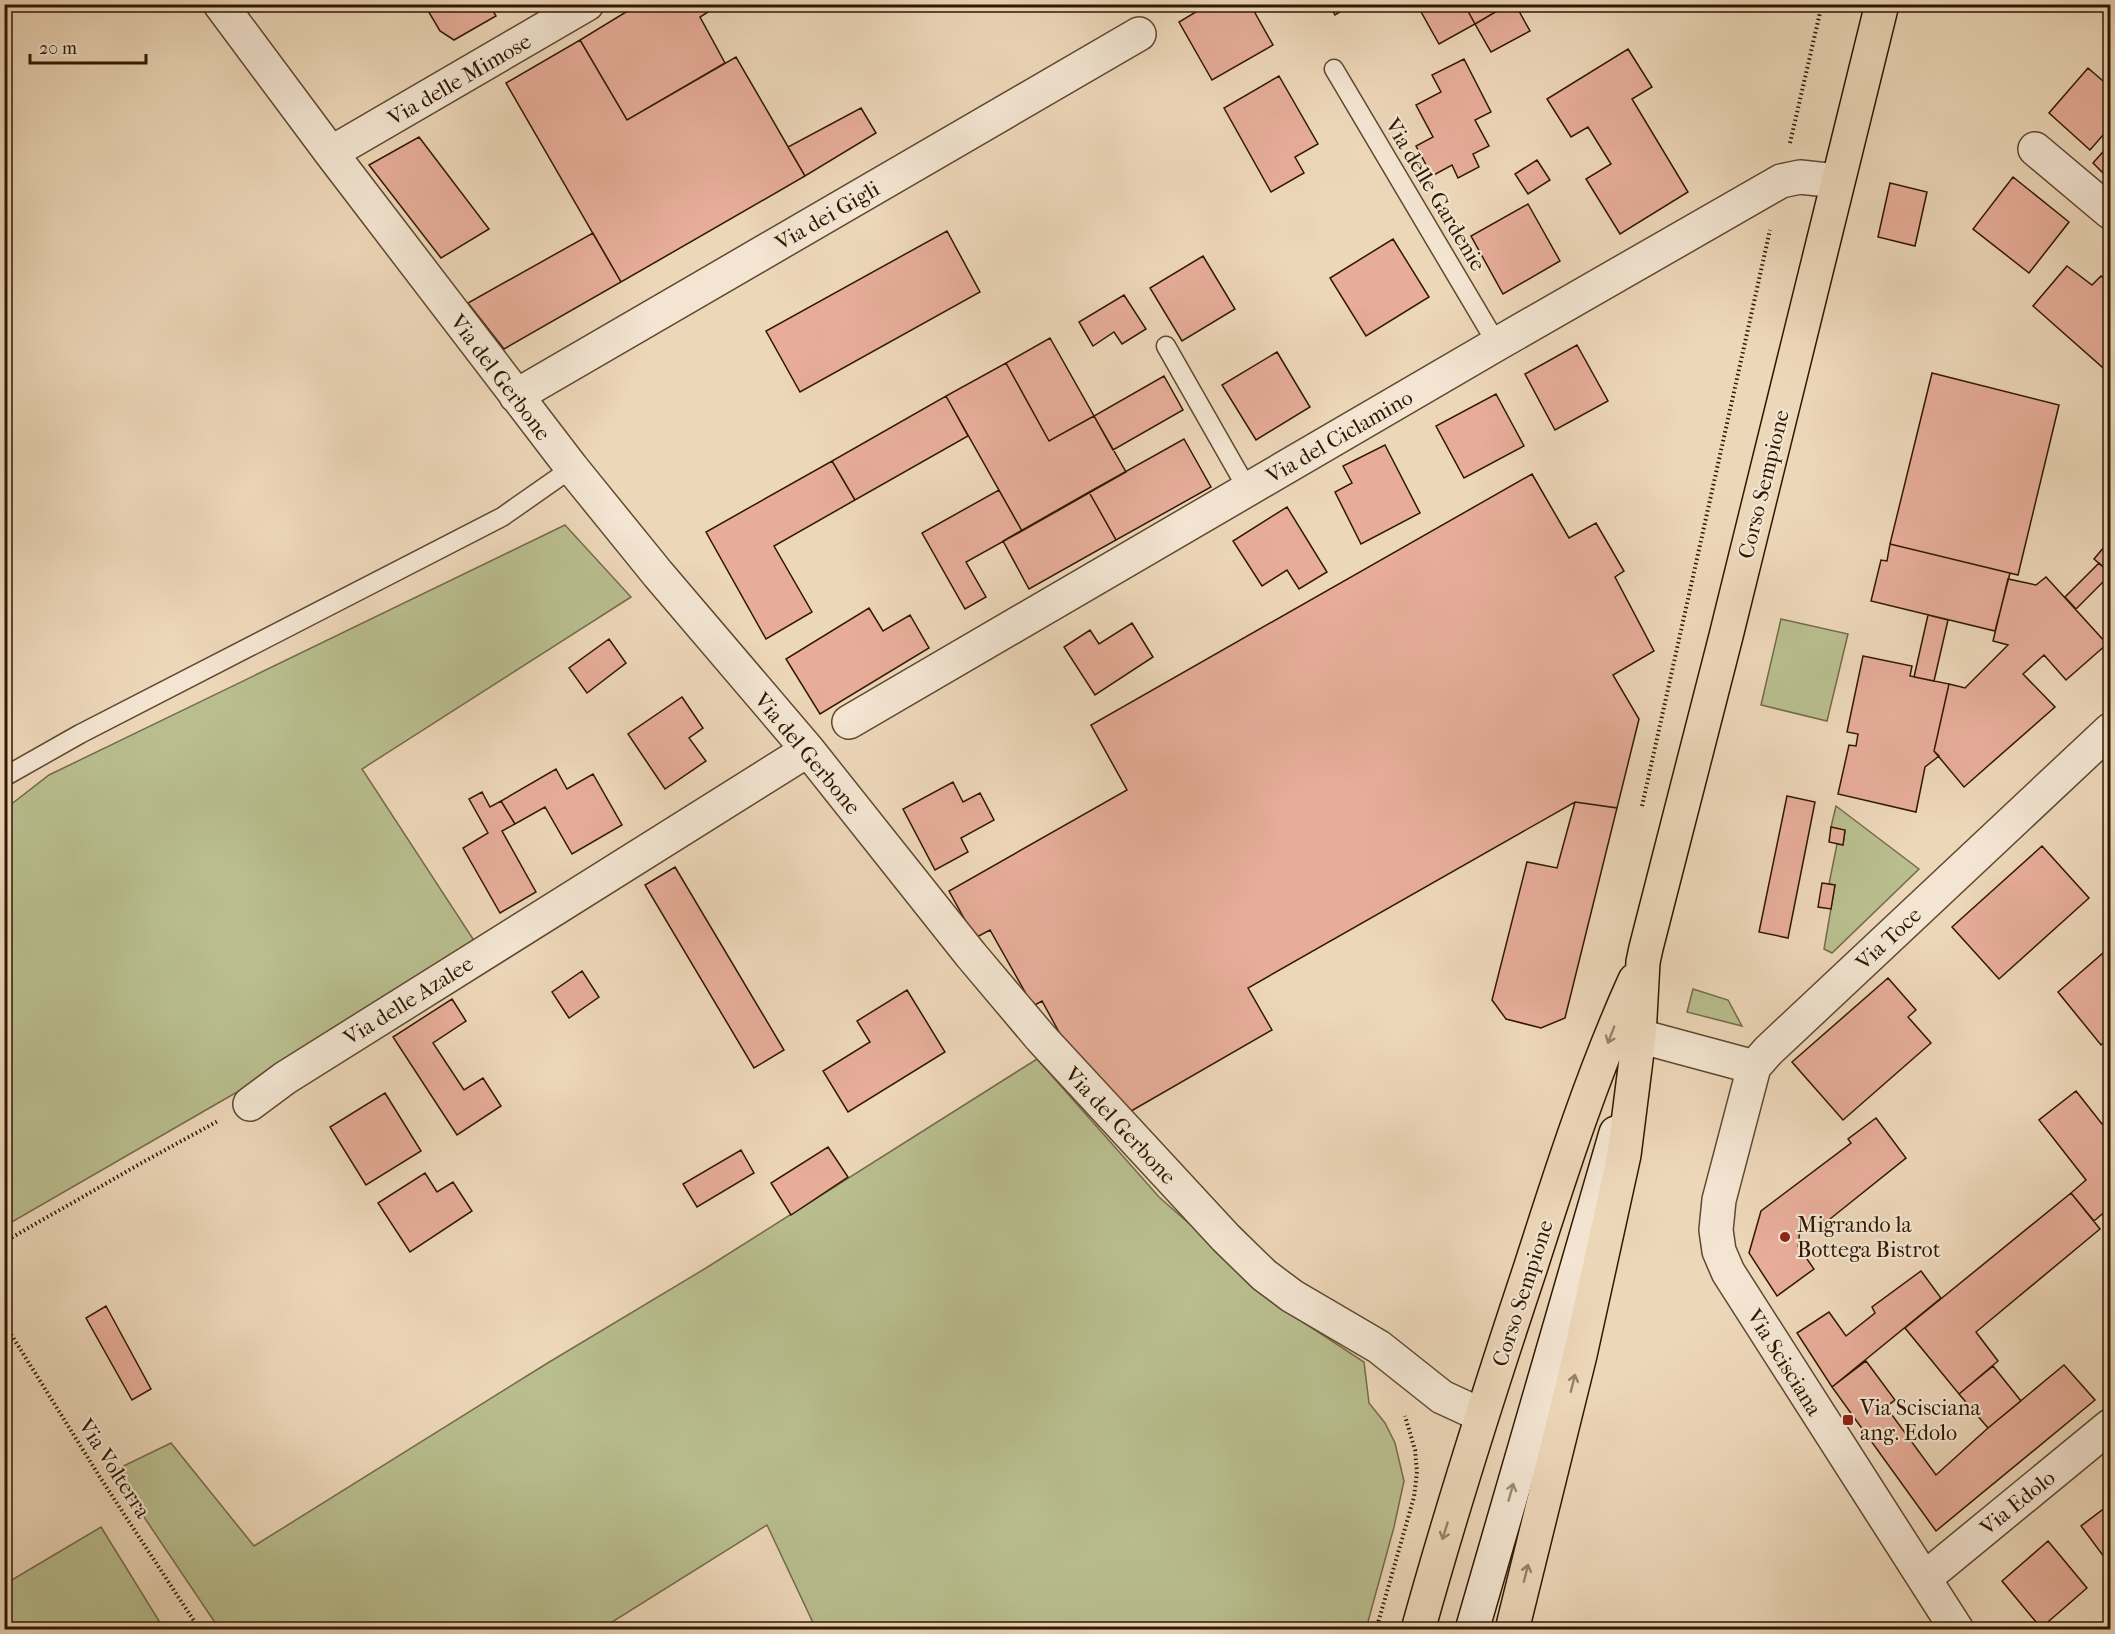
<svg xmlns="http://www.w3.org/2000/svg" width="2115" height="1634" font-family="'IM FELL French Canon',serif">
<rect width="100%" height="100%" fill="#edd7b9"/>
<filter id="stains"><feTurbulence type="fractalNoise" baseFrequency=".00333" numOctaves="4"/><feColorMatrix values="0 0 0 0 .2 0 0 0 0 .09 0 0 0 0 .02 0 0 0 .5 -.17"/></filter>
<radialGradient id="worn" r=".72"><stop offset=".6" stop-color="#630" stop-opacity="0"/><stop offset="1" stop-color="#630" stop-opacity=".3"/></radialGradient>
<path fill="#b9be8f" stroke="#746b48" stroke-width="1.5" d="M 565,525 L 631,597 L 362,769 L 475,942 L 251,1084 L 5,1226 L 5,809 L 49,775 Z
M 1781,619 L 1848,634 L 1827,721 L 1761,705 Z
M 1836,806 L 1919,869 L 1832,953 L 1824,949 L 1835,885 L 1829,884 L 1837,844 L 1843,844 L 1845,831 L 1831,827 Z
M 1693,989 L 1728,1000 L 1742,1026 L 1687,1012 Z
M 1037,1059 L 1159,1197 L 1295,1317 L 1364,1362 L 1369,1403 L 1385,1423 L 1395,1443 L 1404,1481 L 1394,1527 L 1366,1629 L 816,1629 L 767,1525 L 601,1629 L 220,1630 L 113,1471 L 171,1443 L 254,1546 L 546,1364 L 706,1268 Z
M 101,1527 L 164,1629 L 5,1629 L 5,1584 Z"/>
<path fill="#e7ad99" stroke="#301800" stroke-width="1.5" d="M 424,4 L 489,4 L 496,16 L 454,40 L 440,31 Z
M 639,4 L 721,4 L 700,17 L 725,63 L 627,120 L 580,40 Z
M 1209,4 L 1250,4 L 1273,45 L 1212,80 L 1179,22 Z
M 1329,4 L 1353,4 L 1335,15 Z
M 1430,4 L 1464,4 L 1475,24 L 1439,44 L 1420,10 Z
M 1464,4 L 1509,4 L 1475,24 Z
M 1509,4 L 1515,4 L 1530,31 L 1491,52 L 1475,24 Z
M 580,40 L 627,120 L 736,57 L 805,176 L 621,282 L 506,83 Z
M 1628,49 L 1652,87 L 1632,99 L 1688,192 L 1620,234 L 1586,179 L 1611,164 L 1588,127 L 1571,137 L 1547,99 Z
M 1464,59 L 1491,112 L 1475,120 L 1489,146 L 1473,154 L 1479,167 L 1458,178 L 1452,165 L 1432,176 L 1416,146 L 1433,137 L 1416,105 L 1441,92 L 1432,75 Z
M 2088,68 L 2110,87 L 2110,127 L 2090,150 L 2049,113 Z
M 1279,76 L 1318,144 L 1295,157 L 1304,173 L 1271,192 L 1224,108 Z
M 861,108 L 876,133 L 805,176 L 788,147 Z
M 419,137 L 489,229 L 441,258 L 369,165 Z
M 2110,144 L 2110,180 L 2093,163 Z
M 1537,160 L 1550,180 L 1528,194 L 1515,174 Z
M 2013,177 L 2069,222 L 2029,273 L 1973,229 Z
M 1890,183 L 1927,192 L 1915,246 L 1878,237 Z
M 1528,204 L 1560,261 L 1503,294 L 1471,236 Z
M 947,231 L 980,292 L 800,392 L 766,331 Z
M 593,233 L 621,282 L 504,349 L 468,303 Z
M 1393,239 L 1429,297 L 1366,336 L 1330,278 Z
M 1203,256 L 1235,309 L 1182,341 L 1150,288 Z
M 2067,266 L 2092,285 L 2101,276 L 2110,284 L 2110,374 L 2033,306 Z
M 1124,295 L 1146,329 L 1122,344 L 1114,332 L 1093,346 L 1079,322 Z
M 1050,338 L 1094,416 L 1049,441 L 1006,363 Z
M 1577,345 L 1608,401 L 1555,430 L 1525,374 Z
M 1277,352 L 1310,407 L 1256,440 L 1222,385 Z
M 1006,363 L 1049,441 L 1094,416 L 1126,472 L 1022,531 L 946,396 Z
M 1932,373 L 2059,405 L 2018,575 L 1890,544 Z
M 1164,376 L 1183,410 L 1113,450 L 1094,416 Z
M 1496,394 L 1524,446 L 1464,478 L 1436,426 Z
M 946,396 L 968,436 L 855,500 L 832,461 Z
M 1184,439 L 1211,487 L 1116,540 L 1089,492 Z
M 1385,445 L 1420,513 L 1361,544 L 1335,492 L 1352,483 L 1343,466 Z
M 832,461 L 855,500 L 774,546 L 812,612 L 766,639 L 706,532 Z
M 1532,474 L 1569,538 L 1596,523 L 1624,571 L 1615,577 L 1654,651 L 1613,675 L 1639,719 L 1617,808 L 1575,802 L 1248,988 L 1272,1030 L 1126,1114 L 1065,1043 L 1042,1001 L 1033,1006 L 990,930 L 975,938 L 949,891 L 1127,790 L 1091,725 Z
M 999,490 L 1022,531 L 966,562 L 986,597 L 965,609 L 922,533 Z
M 1089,492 L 1116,540 L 1029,589 L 1003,541 Z
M 1287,507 L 1327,572 L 1299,589 L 1287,570 L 1262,586 L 1233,541 Z
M 2110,540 L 2110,573 L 2094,559 Z
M 1890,544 L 2010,573 L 1995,631 L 1871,601 L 1881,560 L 1887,561 Z
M 2099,563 L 2110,573 L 2110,575 L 2076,609 L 2065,597 Z
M 2046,577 L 2107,644 L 2066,680 L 2044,655 L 2023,674 L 2055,707 L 1964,787 L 1934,751 L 1949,684 L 1965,688 L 2008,645 L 1993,641 L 2008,579 L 2036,585 Z
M 869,608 L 883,631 L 910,615 L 929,648 L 820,714 L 786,659 Z
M 1928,615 L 1948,620 L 1934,681 L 1914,677 Z
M 1132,623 L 1153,657 L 1095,695 L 1064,647 L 1090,630 L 1099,644 Z
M 609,639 L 626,663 L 587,693 L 569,668 Z
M 1863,656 L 1912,666 L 1910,676 L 1949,684 L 1934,751 L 1939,756 L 1925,767 L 1916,812 L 1838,794 L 1849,745 L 1856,746 L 1858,734 L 1847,732 Z
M 682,697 L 703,728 L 689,738 L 706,761 L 665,789 L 628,734 Z
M 556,769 L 567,789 L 593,774 L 622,825 L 572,854 L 545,807 L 515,824 L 501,801 Z
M 953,782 L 963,802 L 980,793 L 994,820 L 961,838 L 968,852 L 935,870 L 903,809 Z
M 482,792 L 490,807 L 501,801 L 515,824 L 502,831 L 536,892 L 500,913 L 463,848 L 488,833 L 469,799 Z
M 1787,796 L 1815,802 L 1788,938 L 1759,932 Z
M 1575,802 L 1617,808 L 1565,1018 L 1541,1028 L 1506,1019 L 1492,1000 L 1527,862 L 1557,868 Z
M 1831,827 L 1845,830 L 1843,845 L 1829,842 Z
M 2042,846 L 2089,898 L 1999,979 L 1952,927 Z
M 675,867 L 784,1050 L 754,1068 L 645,885 Z
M 1822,883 L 1835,885 L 1831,909 L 1818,907 Z
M 2110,947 L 2110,1037 L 2101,1045 L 2058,992 Z
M 582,971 L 599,997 L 569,1018 L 552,992 Z
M 1888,978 L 1916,1010 L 1908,1017 L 1931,1043 L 1843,1120 L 1792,1062 Z
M 907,990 L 945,1052 L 848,1112 L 823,1071 L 870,1042 L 857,1021 Z
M 452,999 L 466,1021 L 433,1043 L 464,1090 L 483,1078 L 501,1106 L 457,1135 L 393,1037 Z
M 2076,1091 L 2102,1124 L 2110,1118 L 2110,1213 L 2108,1209 L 2094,1221 L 2071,1193 L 2086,1180 L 2039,1120 Z
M 385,1093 L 421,1151 L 366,1185 L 330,1127 Z
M 1876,1118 L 1906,1158 L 1825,1223 L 1820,1215 L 1800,1230 L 1798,1246 L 1814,1269 L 1777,1296 L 1749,1253 L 1761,1211 L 1851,1143 L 1848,1139 Z
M 828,1147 L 848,1177 L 791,1215 L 771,1183 Z
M 741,1150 L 754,1173 L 697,1207 L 683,1184 Z
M 425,1173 L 437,1192 L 453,1182 L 472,1211 L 410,1252 L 378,1203 Z
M 2071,1193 L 2100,1229 L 1976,1332 L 1998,1361 L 1959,1394 L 1905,1328 Z
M 1921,1271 L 1941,1298 L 1832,1387 L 1797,1333 L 1829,1312 L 1846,1336 L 1875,1313 L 1872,1307 Z
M 106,1306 L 151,1389 L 132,1400 L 86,1318 Z
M 1866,1361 L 1895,1400 L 1886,1407 L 1936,1475 L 1988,1428 L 2064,1365 L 2095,1400 L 1936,1531 L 1832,1387 Z
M 1993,1366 L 2021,1401 L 1988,1428 L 1959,1394 Z
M 2110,1504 L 2110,1565 L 2081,1526 Z
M 2048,1541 L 2087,1588 L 2041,1628 L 2002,1581 Z"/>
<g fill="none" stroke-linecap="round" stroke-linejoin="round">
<defs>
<path id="service" d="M 1334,69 L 1497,344
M 1166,346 L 1248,490
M 4,777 L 80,734 L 502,517 L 572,468"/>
<path id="minor" d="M 220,4 L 331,153 L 572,468 L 658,574 L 808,750 L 971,955 L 1041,1038 L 1226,1238 L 1264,1275 L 1292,1296 L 1379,1347 L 1442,1397 L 1481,1415
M 2035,149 L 2110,212
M 331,153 L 587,4
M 516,396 L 1139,34
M 849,722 L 1497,344 L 1781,181 L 1800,177 L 1837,181
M 1639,1036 L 1754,1067
M 250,1104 L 285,1078 L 808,750
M 1925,1578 L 2110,1426
M 1957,1630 L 1728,1272 L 1719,1251 L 1716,1230 L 1719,1200 L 1754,1067 L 1768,1051 L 2110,730"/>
<path id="secondary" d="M 1472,1630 L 1616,1133"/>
<path id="primary" d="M 1418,1630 C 1452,1507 1491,1386 1531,1266 C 1562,1169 1593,1073 1635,980
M 1512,1630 L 1580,1355 L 1624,1155 L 1639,1036 L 1643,962 L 1646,948 L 1726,636 L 1882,4"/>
</defs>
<use href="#service" stroke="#5f482e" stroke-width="21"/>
<use href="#minor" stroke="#5f482e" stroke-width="36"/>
<use href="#secondary" stroke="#301800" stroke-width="36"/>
<use href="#primary" stroke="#301800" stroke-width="36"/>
<path stroke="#301800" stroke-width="4" stroke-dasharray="1.5 3" stroke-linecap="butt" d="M 1790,143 L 1822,4
M 1642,806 L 1770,230
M 4,1242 L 145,1161 L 218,1121
M 4,1323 L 103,1482 L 200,1630
M 1376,1630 L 1414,1497 L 1417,1472 L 1415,1450 L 1405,1416"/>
<use href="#service" stroke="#f3e5d2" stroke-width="18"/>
<use href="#minor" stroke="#f3e5d2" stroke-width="33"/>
<use href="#secondary" stroke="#f3e5d2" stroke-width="33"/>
<use href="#primary" stroke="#edd7b9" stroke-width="33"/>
</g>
<defs><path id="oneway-shaft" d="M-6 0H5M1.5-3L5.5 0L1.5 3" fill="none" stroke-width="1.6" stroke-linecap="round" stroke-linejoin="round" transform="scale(1.5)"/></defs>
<g stroke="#988166">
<use href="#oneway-shaft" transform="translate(1611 1035) rotate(111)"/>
<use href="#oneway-shaft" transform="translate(1573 1383) rotate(-76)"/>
<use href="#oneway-shaft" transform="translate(1445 1531) rotate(107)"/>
<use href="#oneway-shaft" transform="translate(1526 1573) rotate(-76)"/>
</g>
<use stroke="#9b8974" href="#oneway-shaft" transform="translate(1511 1492) rotate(-74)"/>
<g fill="#8f2418" stroke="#f3e5d2" stroke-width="2">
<circle cx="1785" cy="1237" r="6"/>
<rect x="1842" y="1414" width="12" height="12" rx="3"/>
</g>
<g text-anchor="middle" stroke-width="4.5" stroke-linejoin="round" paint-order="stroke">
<g font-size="22" fill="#301800" stroke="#f3e5d2">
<text transform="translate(459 79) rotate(-30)" y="8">Via delle Mimose</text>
<text transform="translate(1436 194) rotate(59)" y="8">Via delle Gardenie</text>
<text transform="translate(827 215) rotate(-30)" y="8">Via dei Gigli</text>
<text transform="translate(501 377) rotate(53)" y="8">Via del Gerbone</text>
<text transform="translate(1339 436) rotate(-30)" y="8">Via del Ciclamino</text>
<text transform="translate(1763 484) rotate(-76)" y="8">Corso Sempione</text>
<text transform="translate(808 753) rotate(50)" y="8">Via del Gerbone</text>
<text transform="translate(1888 938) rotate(-43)" y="8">Via Toce</text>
<text transform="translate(408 1000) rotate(-32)" y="8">Via delle Azalee</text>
<text transform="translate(1121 1125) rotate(47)" y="8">Via del Gerbone</text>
<text transform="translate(1522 1293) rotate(-72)" y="8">Corso Sempione</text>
<text transform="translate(1785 1362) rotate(58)" y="8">Via Scisciana</text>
<text transform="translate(115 1468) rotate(57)" y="8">Via Volterra</text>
<text transform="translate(2017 1502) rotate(-39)" y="8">Via Edolo</text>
</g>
<g font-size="22" fill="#301800" stroke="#f3e5d2" text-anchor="start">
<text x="1797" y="1232">Migrando la<tspan x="1797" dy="25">Bottega Bistrot</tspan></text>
<text x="1860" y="1415">Via Scisciana<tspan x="1860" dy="25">ang. Edolo</tspan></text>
</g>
</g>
<rect width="2115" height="1634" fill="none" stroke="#edd7b9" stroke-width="24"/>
<rect x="6" y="6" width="2103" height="1622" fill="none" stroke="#301800" stroke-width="3"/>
<rect x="12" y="12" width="2091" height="1610" fill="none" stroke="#301800" stroke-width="1.5"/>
<path d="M30 54v9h116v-9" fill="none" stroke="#301800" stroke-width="3"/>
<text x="39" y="54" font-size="18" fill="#301800" stroke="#f3e5d2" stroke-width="4.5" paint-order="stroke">20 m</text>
<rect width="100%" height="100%" filter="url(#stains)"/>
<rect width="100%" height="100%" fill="url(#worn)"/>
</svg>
